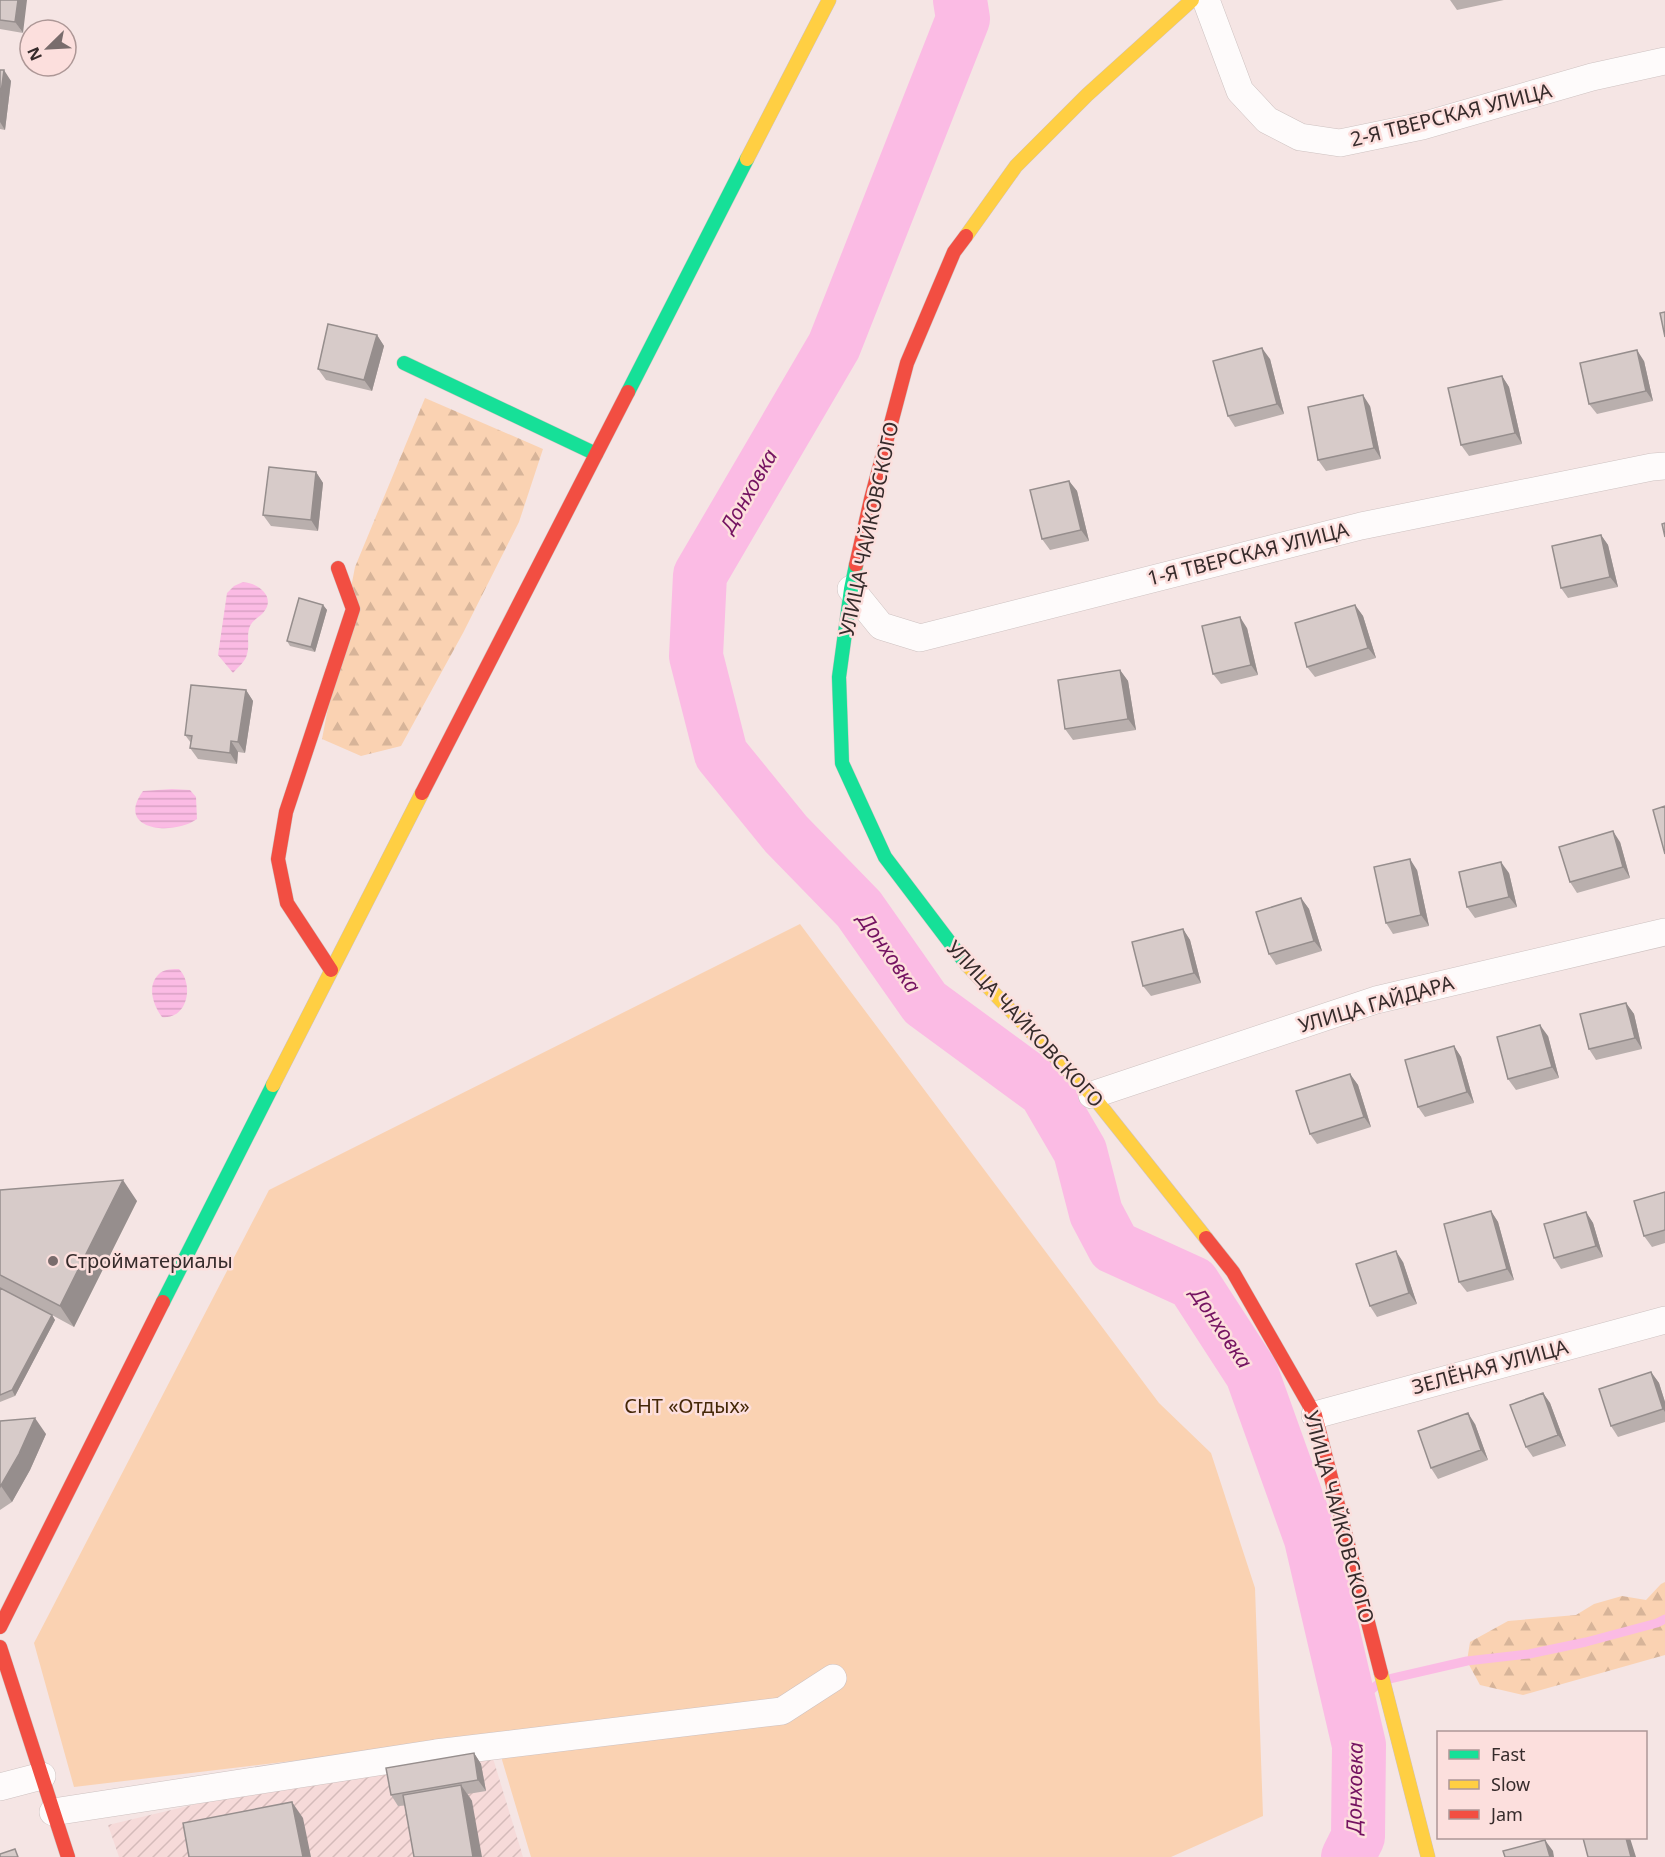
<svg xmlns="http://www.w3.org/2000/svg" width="1665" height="1857" font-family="'Noto Sans',sans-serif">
<defs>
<pattern id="industrial-furrows" width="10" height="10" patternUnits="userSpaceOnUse" patternTransform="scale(1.5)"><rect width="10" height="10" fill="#f6dad9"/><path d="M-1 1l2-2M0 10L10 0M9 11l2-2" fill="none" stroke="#d4bbba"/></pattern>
<pattern id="forest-firs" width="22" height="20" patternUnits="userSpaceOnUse" patternTransform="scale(1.5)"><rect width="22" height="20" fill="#fad2b2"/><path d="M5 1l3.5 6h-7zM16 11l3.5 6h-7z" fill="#d7b499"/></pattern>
<pattern id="water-rules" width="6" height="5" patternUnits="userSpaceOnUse" patternTransform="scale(1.5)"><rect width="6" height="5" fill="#fbbbe4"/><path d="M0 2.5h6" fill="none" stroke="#d8a1c4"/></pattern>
</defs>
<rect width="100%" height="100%" fill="#f5e5e4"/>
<path fill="url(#industrial-furrows)" d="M 492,1755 L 523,1857 L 119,1857 L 108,1825 L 247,1792 Z"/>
<path fill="url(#forest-firs)" d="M 425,398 L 543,449 L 519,522 L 463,633 L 401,746 L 361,756 L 322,739 L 355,567 Z
M 1665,1582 L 1665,1655 L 1523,1695 L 1480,1685 L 1467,1661 L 1470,1642 L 1508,1621 L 1576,1615 L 1594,1604 L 1622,1596 L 1646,1600 L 1661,1584 Z"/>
<path fill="#fad2b2" d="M 800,924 L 1159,1403 L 1211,1453 L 1255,1588 L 1263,1816 L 1171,1857 L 531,1857 L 494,1733 L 418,1746 L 74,1787 L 34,1643 L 269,1190 Z"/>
<path fill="url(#water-rules)" d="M 243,582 C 258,583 277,597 263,613 C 258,618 253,620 250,626 C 246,635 250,645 247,654 C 246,661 238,667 233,673 L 218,655 L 227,593 L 234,586 Z
M 172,789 L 190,790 L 196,797 L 197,819 C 174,836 114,831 143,791 Z
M 179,969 C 194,984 188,1020 162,1017 C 153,1005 146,985 160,973 C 165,969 173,969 179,969 Z"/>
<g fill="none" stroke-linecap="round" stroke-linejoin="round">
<path stroke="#fbbbe4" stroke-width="9" d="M 1389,1679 L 1467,1661 L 1529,1654 L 1586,1642 L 1657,1623 L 1665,1619
M 1359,1745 L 1365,1695 L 1377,1685"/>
<path stroke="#fbbbe4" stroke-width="54" d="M 960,0 L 963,19 L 834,346 L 700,575 L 696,656 L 721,754 L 786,834 L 859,909 L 925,1003 L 1045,1091 L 1080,1151 L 1096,1213 L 1114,1247 L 1193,1283 L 1252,1374 L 1311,1539 L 1359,1745 L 1358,1837 L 1348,1857"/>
<defs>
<path id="street" d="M 1206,0 L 1240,91 L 1267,120 L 1300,137 L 1340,143 L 1422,126 L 1592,77 L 1665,61
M 851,589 L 881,626 L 920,638 L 1361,526 L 1652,467 L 1665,466
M 1092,1095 L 1376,1000 L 1665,932
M 1315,1415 L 1665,1320
M 0,1787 L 42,1776
M 53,1812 L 436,1753 L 782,1711 L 833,1678"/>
<path id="fast" d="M 404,363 L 596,454
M 628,392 L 747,159
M 856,565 L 851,589 L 839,677 L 842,763 L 885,857 L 967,965
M 163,1302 L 273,1085"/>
<path id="slow" d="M 747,159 L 829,0
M 966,236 L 1016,166 L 1087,95 L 1192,0
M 967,965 L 1092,1095 L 1206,1238
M 273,1085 L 422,793
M 1381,1673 L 1428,1857"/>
<path id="jam" d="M 856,565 L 871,499 L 907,363 L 954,252 L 966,236
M 422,793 L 628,392
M 331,970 L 287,903 L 278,859 L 286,812 L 353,609 L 338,568
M 1206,1238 L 1233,1272 L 1315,1415 L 1381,1673
M 0,1627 L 163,1302
M 0,1647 L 68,1857"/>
</defs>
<use href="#street" stroke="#cec2c1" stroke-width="28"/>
<use href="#fast" stroke="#cec2c1" stroke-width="15"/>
<use href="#slow" stroke="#cec2c1" stroke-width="15"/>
<use href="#jam" stroke="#cec2c1" stroke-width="15"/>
<use href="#street" stroke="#fefbfb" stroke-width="27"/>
<use href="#fast" stroke="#16e098" stroke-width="14"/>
<use href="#slow" stroke="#ffcf43" stroke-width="14"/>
<use href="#jam" stroke="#f24e42" stroke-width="14"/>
</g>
<path fill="#b9afad" d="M 0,0 L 23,33 L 0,29 Z
M 1450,0 L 1504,0 L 1457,10 Z
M 0,70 L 11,81 L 5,130 L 0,129 Z
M 377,335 L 384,346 L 372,391 L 326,380 L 318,369 Z
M 1270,359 L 1284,414 L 1235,427 L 1228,416 Z
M 1644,361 L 1653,401 L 1597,414 L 1589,404 Z
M 1502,376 L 1509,387 L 1522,444 L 1469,456 L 1461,445 Z
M 1370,406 L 1381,459 L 1326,471 L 1318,460 Z
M 316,472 L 323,483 L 318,531 L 271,526 L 263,515 Z
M 1069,481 L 1077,491 L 1089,541 L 1050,550 L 1042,539 Z
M 1601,535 L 1608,545 L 1618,587 L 1568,598 L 1561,588 Z
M 323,605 L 327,610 L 315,652 L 290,646 L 287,641 Z
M 1355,605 L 1363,616 L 1376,658 L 1315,677 L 1307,667 Z
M 1247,628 L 1258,675 L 1221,684 L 1213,674 Z
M 1120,670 L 1128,681 L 1136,730 L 1073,740 L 1065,729 Z
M 246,690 L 253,701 L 245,753 L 238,752 L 237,764 L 198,759 L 190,748 L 191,743 L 185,735 Z
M 1620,842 L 1630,878 L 1577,893 L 1570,882 Z
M 1417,870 L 1429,926 L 1393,934 L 1386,923 Z
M 1509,873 L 1517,907 L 1475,918 L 1467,907 Z
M 1301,898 L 1309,909 L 1322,951 L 1276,965 L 1269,954 Z
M 1183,929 L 1190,940 L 1201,983 L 1151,996 L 1143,986 Z
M 1626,1003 L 1634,1014 L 1642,1049 L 1596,1060 L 1589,1049 Z
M 1548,1036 L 1559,1078 L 1516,1090 L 1508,1079 Z
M 1454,1046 L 1461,1057 L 1474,1103 L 1425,1117 L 1418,1107 Z
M 1350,1074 L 1358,1085 L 1371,1127 L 1317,1144 L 1310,1134 Z
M 0,1190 L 137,1201 L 74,1327 L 52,1315 L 55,1320 L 15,1396 L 0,1402 Z
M 1665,1192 L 1665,1243 L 1652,1247 L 1644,1236 Z
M 1491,1211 L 1498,1222 L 1514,1280 L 1467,1292 L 1459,1282 Z
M 1586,1212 L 1593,1223 L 1603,1257 L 1561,1269 L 1554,1258 Z
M 1403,1262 L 1417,1304 L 1377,1317 L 1370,1306 Z
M 1651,1372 L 1659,1383 L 1665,1402 L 1665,1422 L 1618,1437 L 1611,1426 Z
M 1543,1393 L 1550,1403 L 1566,1446 L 1533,1457 L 1526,1447 Z
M 0,1421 L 46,1434 L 30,1470 L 12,1502 L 0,1510 Z
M 1475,1424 L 1488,1460 L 1438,1479 L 1431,1468 Z
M 474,1753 L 481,1764 L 486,1791 L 468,1794 L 472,1801 L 398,1806 L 391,1795 Z"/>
<path fill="#968e8d" d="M 18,0 L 27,0 L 23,33 L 15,22 Z
M 4,70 L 11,81 L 5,130 L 0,122 L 0,100 Z
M 377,335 L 384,346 L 372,391 L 364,380 Z
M 1262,348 L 1270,359 L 1284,414 L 1277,404 Z
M 1637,350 L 1644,361 L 1653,401 L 1646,391 Z
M 1502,376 L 1509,387 L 1522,444 L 1515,433 Z
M 1363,395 L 1370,406 L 1381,459 L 1374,448 Z
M 316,472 L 323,483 L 318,531 L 311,520 Z
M 1069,481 L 1077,491 L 1089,541 L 1081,530 Z
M 1601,535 L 1608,545 L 1618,587 L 1610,577 Z
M 323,605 L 327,610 L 315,652 L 311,647 Z
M 1355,605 L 1363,616 L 1376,658 L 1368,648 Z
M 1240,617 L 1247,628 L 1258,675 L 1251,665 Z
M 1120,670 L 1128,681 L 1136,730 L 1128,719 Z
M 246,690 L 253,701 L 245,753 L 238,742 Z
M 231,741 L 238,752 L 237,764 L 230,753 Z
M 1613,831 L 1620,842 L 1630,878 L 1623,867 Z
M 1410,859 L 1417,870 L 1429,926 L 1421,915 Z
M 1501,862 L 1509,873 L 1517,907 L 1509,897 Z
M 1301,898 L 1309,909 L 1322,951 L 1314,941 Z
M 1183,929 L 1190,940 L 1201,983 L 1194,973 Z
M 1626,1003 L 1634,1014 L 1642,1049 L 1635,1038 Z
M 1540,1025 L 1548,1036 L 1559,1078 L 1552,1067 Z
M 1454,1046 L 1461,1057 L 1474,1103 L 1467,1092 Z
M 1350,1074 L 1358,1085 L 1371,1127 L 1364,1117 Z
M 123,1180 L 137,1201 L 74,1327 L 60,1306 Z
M 1491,1211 L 1498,1222 L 1514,1280 L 1507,1269 Z
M 1586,1212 L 1593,1223 L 1603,1257 L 1596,1246 Z
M 1396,1251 L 1403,1262 L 1417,1304 L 1409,1293 Z
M 52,1315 L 55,1320 L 15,1396 L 12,1390 Z
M 1651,1372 L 1659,1383 L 1665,1402 L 1665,1412 L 1663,1409 Z
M 1543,1393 L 1550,1403 L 1566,1446 L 1558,1435 Z
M 1468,1413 L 1475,1424 L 1488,1460 L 1481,1450 Z
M 35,1418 L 46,1434 L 30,1470 L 12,1502 L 1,1486 Z
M 474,1753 L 481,1764 L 486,1791 L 478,1780 Z
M 461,1785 L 472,1801 L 482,1857 L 473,1857 Z
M 292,1802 L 303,1818 L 311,1857 L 303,1857 Z
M 1626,1838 L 1630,1838 L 1636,1857 L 1631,1857 Z
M 1545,1840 L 1553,1851 L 1554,1857 L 1550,1857 Z"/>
<path fill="#d7cbc9" stroke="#968e8d" stroke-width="1.5" d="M 0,0 L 18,0 L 15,22 L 0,20 Z
M 0,70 L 4,70 L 0,100 Z
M 1665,312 L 1665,337 L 1660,313 Z
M 328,324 L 377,335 L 364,380 L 318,369 Z
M 1262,348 L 1277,404 L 1228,416 L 1213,361 Z
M 1637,350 L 1646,391 L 1589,404 L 1580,363 Z
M 1502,376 L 1515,433 L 1461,445 L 1448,388 Z
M 1363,395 L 1374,448 L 1318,460 L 1308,407 Z
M 269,467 L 316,472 L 311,520 L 263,515 Z
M 1069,481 L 1081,530 L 1042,539 L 1030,490 Z
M 1665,523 L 1665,537 L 1662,524 Z
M 1601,535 L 1610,577 L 1561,588 L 1552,546 Z
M 299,598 L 323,605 L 311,647 L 287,641 Z
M 1355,605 L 1368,648 L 1307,667 L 1295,623 Z
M 1240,617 L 1251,665 L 1213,674 L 1202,626 Z
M 1120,670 L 1128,719 L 1065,729 L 1058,680 Z
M 191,685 L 246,690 L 238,742 L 231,741 L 230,753 L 190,748 L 192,736 L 185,735 Z
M 1665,806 L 1665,854 L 1653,810 Z
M 1613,831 L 1623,867 L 1570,882 L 1559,847 Z
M 1410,859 L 1421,915 L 1386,923 L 1374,867 Z
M 1501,862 L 1509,897 L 1467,907 L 1459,872 Z
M 1301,898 L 1314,941 L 1269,954 L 1256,912 Z
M 1183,929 L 1194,973 L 1143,986 L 1132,942 Z
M 1626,1003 L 1635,1038 L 1589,1049 L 1580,1014 Z
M 1540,1025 L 1552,1067 L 1508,1079 L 1497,1037 Z
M 1454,1046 L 1467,1092 L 1418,1107 L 1405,1060 Z
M 1350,1074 L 1364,1117 L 1310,1134 L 1296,1091 Z
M 123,1180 L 60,1306 L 0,1275 L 0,1190 Z
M 1665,1192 L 1665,1230 L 1644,1236 L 1634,1201 Z
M 1491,1211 L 1507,1269 L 1459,1282 L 1444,1224 Z
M 1586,1212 L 1596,1246 L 1554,1258 L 1544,1224 Z
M 1396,1251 L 1409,1293 L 1370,1306 L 1356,1264 Z
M 0,1288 L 52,1315 L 12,1390 L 0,1395 Z
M 1651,1372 L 1663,1409 L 1611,1426 L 1599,1389 Z
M 1543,1393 L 1558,1435 L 1526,1447 L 1510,1405 Z
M 1468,1413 L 1481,1450 L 1431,1468 L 1418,1431 Z
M 35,1418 L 19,1454 L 0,1487 L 0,1421 Z
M 474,1753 L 478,1780 L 391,1795 L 386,1768 Z
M 461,1785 L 473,1857 L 414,1857 L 403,1795 Z
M 292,1802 L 303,1857 L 189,1857 L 183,1823 Z
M 1583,1838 L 1626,1838 L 1631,1857 L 1588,1857 Z
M 1545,1840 L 1550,1857 L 1505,1857 L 1503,1851 Z
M 15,1849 L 18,1857 L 0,1857 L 0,1854 Z"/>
<circle fill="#796c6c" stroke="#fcdfdd" stroke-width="2" cx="53" cy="1261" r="6"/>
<g text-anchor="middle" stroke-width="5" stroke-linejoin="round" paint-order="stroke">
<g font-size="20" fill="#362b2b" stroke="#fcdfdd">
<text transform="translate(1451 115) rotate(-14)" y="7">2-Я ТВЕРСКАЯ УЛИЦА</text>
<text transform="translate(869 529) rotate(-78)" y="7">УЛИЦА ЧАЙКОВСКОГО</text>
<text transform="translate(1248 554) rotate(-14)" y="7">1-Я ТВЕРСКАЯ УЛИЦА</text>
<text transform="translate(1376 1004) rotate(-16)" y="7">УЛИЦА ГАЙДАРА</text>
<text transform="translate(1025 1024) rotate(47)" y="7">УЛИЦА ЧАЙКОВСКОГО</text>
<text transform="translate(1490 1367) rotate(-15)" y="7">ЗЕЛЁНАЯ УЛИЦА</text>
<text transform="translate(1339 1517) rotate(75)" y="7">УЛИЦА ЧАЙКОВСКОГО</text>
</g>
<g font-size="20" fill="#362b2b" stroke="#fcdfdd" text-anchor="start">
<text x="65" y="1268">Стройматериалы</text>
</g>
<g font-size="20" fill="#452808" stroke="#fcdfdd">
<text x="687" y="1413">СНТ «Отдых»</text>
</g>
<g font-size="21" font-style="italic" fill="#751361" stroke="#fcdfdd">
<text transform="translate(749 491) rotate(-60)" y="7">Донховка</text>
<text transform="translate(889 953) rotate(55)" y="7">Донховка</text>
<text transform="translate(1221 1328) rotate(56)" y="7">Донховка</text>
<text transform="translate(1355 1788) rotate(-89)" y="7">Донховка</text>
</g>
</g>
<rect x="1437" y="1731" width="210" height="108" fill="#fcdfdd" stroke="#ad9796" stroke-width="1.5"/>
<rect x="1449" y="1750" width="30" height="9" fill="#16e098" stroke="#ad9796" stroke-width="1.5"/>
<text x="1491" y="1761" font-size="18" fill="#362b2b">Fast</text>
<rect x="1449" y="1780" width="30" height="9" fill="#ffcf43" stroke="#ad9796" stroke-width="1.5"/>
<text x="1491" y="1791" font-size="18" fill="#362b2b">Slow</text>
<rect x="1449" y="1810" width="30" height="9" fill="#f24e42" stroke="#ad9796" stroke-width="1.5"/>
<text x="1491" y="1821" font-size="18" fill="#362b2b">Jam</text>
<g transform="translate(48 48) rotate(246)"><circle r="28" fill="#fcdfdd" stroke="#ad9796" stroke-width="1.5"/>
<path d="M0-4.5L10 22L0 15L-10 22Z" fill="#796c6c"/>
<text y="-9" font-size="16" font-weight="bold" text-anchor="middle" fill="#362b2b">N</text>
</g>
</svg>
